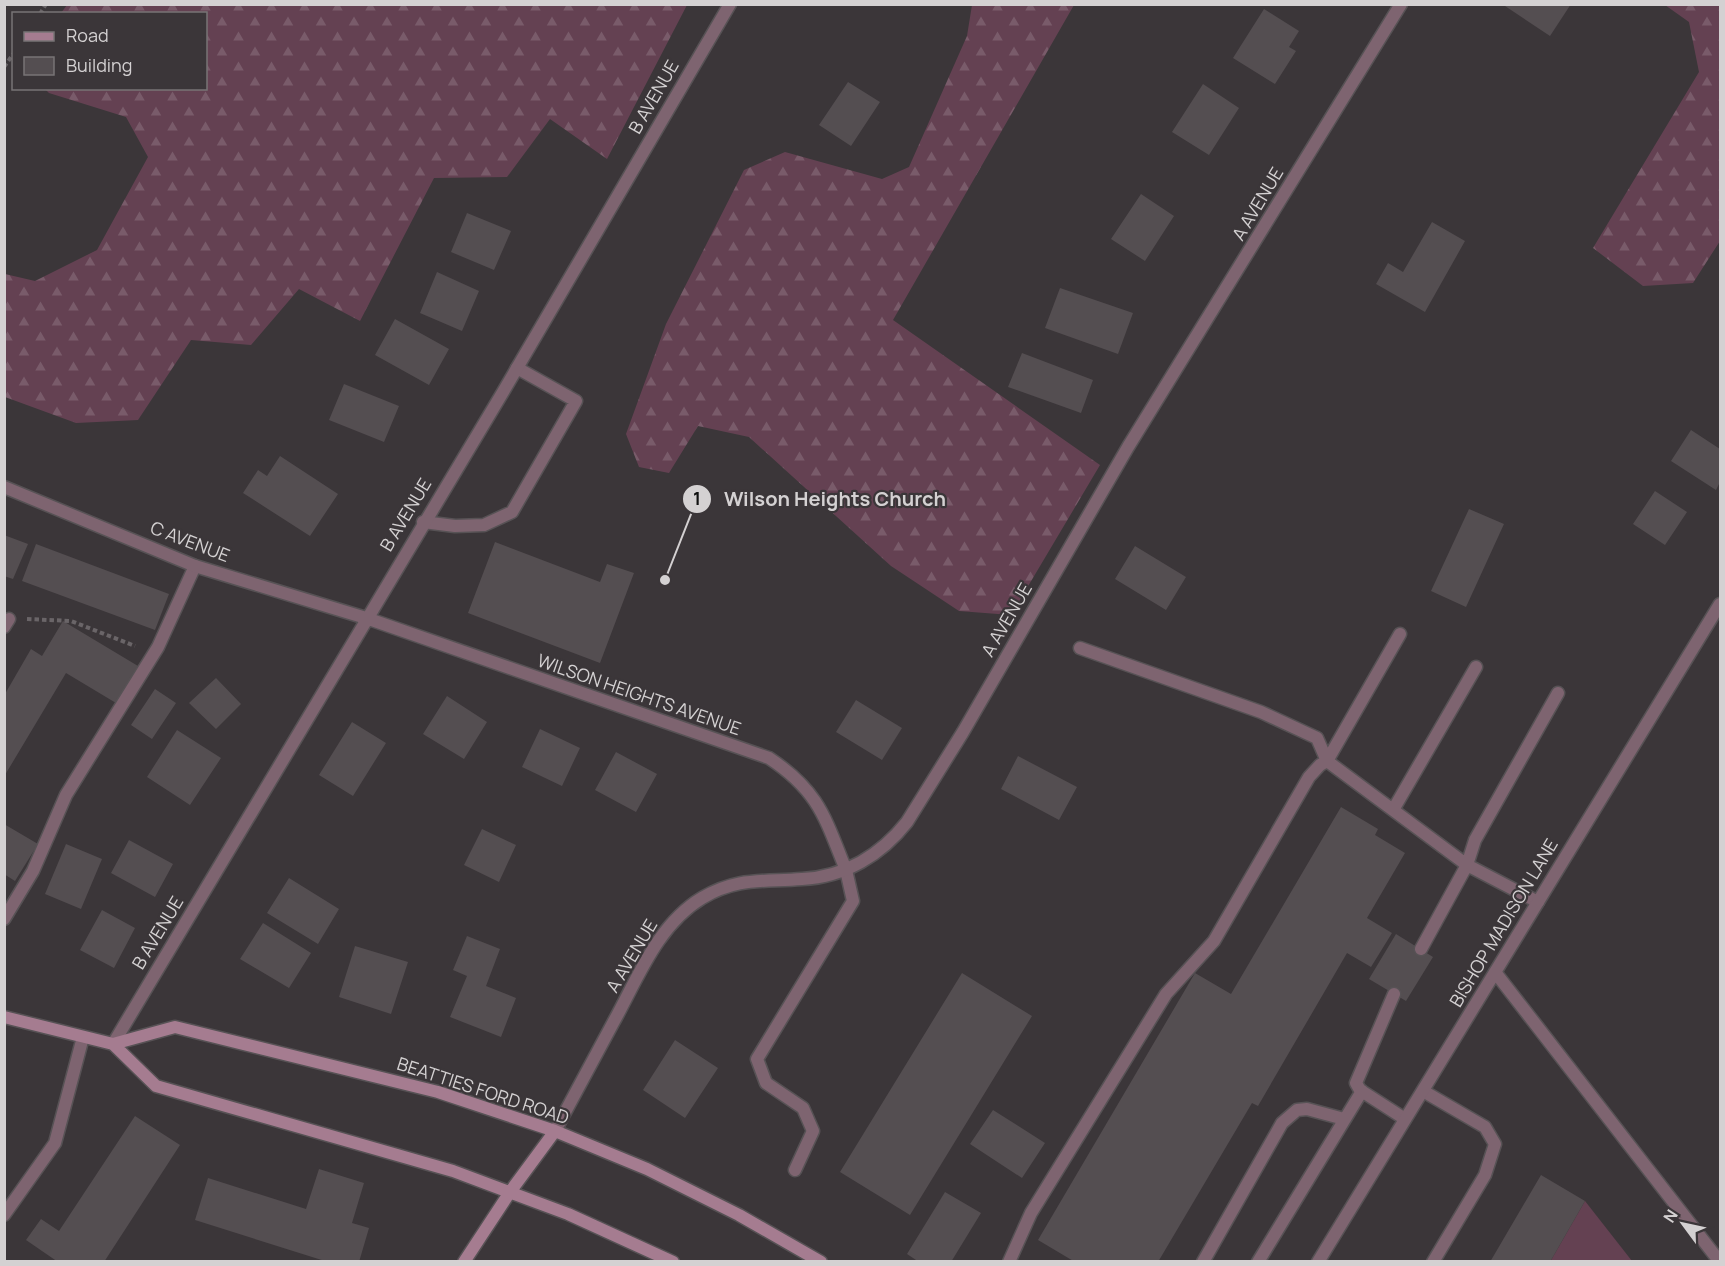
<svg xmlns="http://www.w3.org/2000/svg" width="1725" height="1266" font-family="Manrope,sans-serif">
<defs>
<pattern id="forest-firs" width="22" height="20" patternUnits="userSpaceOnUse" patternTransform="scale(1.5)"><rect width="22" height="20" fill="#644152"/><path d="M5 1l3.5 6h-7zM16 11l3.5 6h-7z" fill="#795b6a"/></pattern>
</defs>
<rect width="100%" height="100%" fill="#3b3639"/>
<path fill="url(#forest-firs)" d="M 67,5 L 67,4 L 687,5 L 607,159 L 550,119 L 507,177 L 434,178 L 360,321 L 299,289 L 251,345 L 191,340 L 138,420 L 76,423 L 5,397 L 5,274 L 35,281 L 97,250 L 148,157 L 126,117 L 49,93 L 45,89 L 206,88 L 206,14 L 61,13 Z
M 972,5 L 1074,5 L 893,320 L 1100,465 L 1011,615 L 959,611 L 891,566 L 749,437 L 698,426 L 669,473 L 639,467 L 626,434 L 666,324 L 744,170 L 785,152 L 882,179 L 909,167 L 967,36 Z
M 1665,5 L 1720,5 L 1720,241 L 1693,283 L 1643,286 L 1593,248 L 1699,72 L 1689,22 Z"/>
<path fill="#644152" d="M 1585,1201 L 1632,1261 L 1550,1262 Z"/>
<path fill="#544e51" d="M 1502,4 L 1571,4 L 1550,36 Z
M 1264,9 L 1299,31 L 1289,47 L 1296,51 L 1275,84 L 1233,58 Z
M 848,82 L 880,102 L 851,146 L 819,125 Z
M 1203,84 L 1239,108 L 1209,155 L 1172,132 Z
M 1141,194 L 1174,216 L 1145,261 L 1111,239 Z
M 467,213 L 511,231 L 494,270 L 451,252 Z
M 1432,222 L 1465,241 L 1425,312 L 1376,284 L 1388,263 L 1403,272 Z
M 437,272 L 479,291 L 462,331 L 420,313 Z
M 1060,288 L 1133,313 L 1118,354 L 1045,328 Z
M 395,319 L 449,349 L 429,385 L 375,355 Z
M 1022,353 L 1093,380 L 1081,413 L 1008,387 Z
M 344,384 L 399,406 L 384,442 L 329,420 Z
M 1691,430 L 1720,449 L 1720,482 L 1716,490 L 1671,461 Z
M 280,456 L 338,494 L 310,536 L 243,493 L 258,470 L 267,476 Z
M 1655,491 L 1687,512 L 1665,545 L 1633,524 Z
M 1469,509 L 1504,524 L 1466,607 L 1431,591 Z
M 4,535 L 28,544 L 13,579 L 4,576 Z
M 495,542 L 600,582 L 607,564 L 634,573 L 600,663 L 468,613 Z
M 36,544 L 169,594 L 155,630 L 22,581 Z
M 1135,546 L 1186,577 L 1166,610 L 1115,579 Z
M 63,621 L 138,666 L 116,703 L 66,673 L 5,775 L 5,694 L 31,649 L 42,656 Z
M 216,678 L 241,704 L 216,729 L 189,703 Z
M 155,689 L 176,703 L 152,739 L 131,725 Z
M 447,696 L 487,722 L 464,759 L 423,734 Z
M 856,700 L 902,728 L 882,760 L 836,732 Z
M 352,722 L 386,743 L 353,796 L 319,775 Z
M 540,729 L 580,748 L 562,786 L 522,767 Z
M 177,730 L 221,758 L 190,805 L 147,777 Z
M 616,752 L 657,774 L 636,812 L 595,790 Z
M 1018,756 L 1077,787 L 1059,820 L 1001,789 Z
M 1341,807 L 1378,829 L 1375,835 L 1405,853 L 1367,918 L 1392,933 L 1371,967 L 1347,953 L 1258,1106 L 1252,1103 L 1158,1262 L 1075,1262 L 1038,1240 L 1195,973 L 1231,994 Z
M 4,824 L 38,844 L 15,881 L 4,874 Z
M 482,829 L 516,845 L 499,882 L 464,865 Z
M 129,840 L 173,864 L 155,897 L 111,873 Z
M 66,844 L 102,859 L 81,909 L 45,894 Z
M 289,878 L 339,909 L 318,944 L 267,913 Z
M 102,910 L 135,928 L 114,968 L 80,950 Z
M 263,923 L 311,953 L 289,988 L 240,959 Z
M 1396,934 L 1433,957 L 1406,1001 L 1369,979 Z
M 467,936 L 500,949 L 486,986 L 516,998 L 501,1037 L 450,1017 L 467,976 L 453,970 Z
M 355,946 L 408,962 L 391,1014 L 339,997 Z
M 962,973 L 1032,1016 L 910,1215 L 840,1172 Z
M 675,1040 L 718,1068 L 685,1118 L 643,1090 Z
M 993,1110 L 1045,1143 L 1022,1178 L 970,1144 Z
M 135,1116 L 180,1145 L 104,1262 L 58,1262 L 26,1240 L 41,1219 L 59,1231 Z
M 319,1169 L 364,1183 L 352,1223 L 369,1228 L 359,1262 L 328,1262 L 195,1220 L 208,1178 L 306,1209 Z
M 1541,1175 L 1585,1201 L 1550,1262 L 1490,1262 Z
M 945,1192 L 981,1213 L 951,1262 L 919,1262 L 907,1254 Z"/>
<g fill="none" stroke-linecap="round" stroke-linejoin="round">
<defs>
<path id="lane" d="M 423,522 L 455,526 L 484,525 L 512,512 L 576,401 L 517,368
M 4,627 L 9,619
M 1080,648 L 1261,712 L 1317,738 L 1327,761
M 1327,761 L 1400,634
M 1393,810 L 1476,667
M 4,919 L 33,871 L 66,795 L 158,647 L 195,566
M 1421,949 L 1467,865 L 1475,840 L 1558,693
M 1394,994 L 1356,1083 L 1360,1090 L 1405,1119
M 1423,1091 L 1485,1127 L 1495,1144 L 1485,1175 L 1433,1262
M 795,1170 L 813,1131 L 803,1108 L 766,1083 L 757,1059 L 853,901 L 846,870
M 4,1215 L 55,1143 L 83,1037
M 1009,1262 L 1031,1213 L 1166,994 L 1214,941 L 1309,777 L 1320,765 L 1327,761 L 1467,865 L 1538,902
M 1203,1262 L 1282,1123 L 1297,1110 L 1307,1109 L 1344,1119
M 1258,1262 L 1362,1091"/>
<path id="street" d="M 4,487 L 195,566 L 366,618 L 769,758 C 819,791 825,818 846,870
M 1495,972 L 1720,1262
M 113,1044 L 503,392 L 730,4
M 555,1131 C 574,1095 594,1059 613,1023 C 637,980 657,925 702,898 C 737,877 763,882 802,879 C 845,877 881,855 907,822 L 963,732 L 1128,447 L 1401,4
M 1318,1262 L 1720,604"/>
<path id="secondary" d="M 4,1017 L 113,1044 L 175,1027 L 438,1092 L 555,1131 L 647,1169 L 739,1215 L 821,1262
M 113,1044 L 156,1086 L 453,1171 L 568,1214 L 673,1262
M 464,1262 L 510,1192 L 555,1131"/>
</defs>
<use href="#lane" stroke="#575255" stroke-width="15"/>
<use href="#street" stroke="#575255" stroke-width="15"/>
<use href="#secondary" stroke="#575255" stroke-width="15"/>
<path stroke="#6a6568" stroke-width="4" stroke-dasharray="4.5 3" stroke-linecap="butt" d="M 40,14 L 46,4
M 4,67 L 14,53
M 27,619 L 71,621 L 135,646"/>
<use href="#lane" stroke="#7e6470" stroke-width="12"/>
<use href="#street" stroke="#7e6470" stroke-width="12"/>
<use href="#secondary" stroke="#a57c90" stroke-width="12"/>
</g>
<g text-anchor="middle" stroke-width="4.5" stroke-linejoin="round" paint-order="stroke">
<g font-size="18" fill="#d4d1d2" stroke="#3b3639">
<text transform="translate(654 97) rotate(-60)" y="6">B AVENUE</text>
<text transform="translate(1258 204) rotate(-59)" y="6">A AVENUE</text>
<text transform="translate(406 515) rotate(-59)" y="6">B AVENUE</text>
<text transform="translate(190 542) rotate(21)" y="6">C AVENUE</text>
<text transform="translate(1007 620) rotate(-60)" y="6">A AVENUE</text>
<text transform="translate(639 695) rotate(19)" y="6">WILSON HEIGHTS AVENUE</text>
<text transform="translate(1504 923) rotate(-59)" y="6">BISHOP MADISON LANE</text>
<text transform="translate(158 933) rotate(-59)" y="6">B AVENUE</text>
<text transform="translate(632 956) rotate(-59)" y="6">A AVENUE</text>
<text transform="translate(483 1091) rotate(18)" y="6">BEATTIES FORD ROAD</text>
</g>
</g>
<path fill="none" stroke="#d4d1d2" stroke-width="2" d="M665 580L697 499"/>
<g fill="#d4d1d2" stroke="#3b3639" stroke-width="2">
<circle cx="665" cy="580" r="6"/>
<circle cx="697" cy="499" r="15"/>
</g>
<g font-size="18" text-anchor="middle" font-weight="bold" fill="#111">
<text x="697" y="505">1</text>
</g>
<g font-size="20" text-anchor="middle" font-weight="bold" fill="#d4d1d2" stroke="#3b3639" stroke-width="4.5" stroke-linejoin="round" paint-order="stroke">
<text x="835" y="506">Wilson Heights Church</text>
</g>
<rect width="1725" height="1266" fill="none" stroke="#d4d1d2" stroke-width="12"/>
<rect x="12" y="12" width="195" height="78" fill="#3b3639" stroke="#787476" stroke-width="1.5"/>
<rect x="24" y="32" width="30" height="9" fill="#a57c90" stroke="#787476" stroke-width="1.5"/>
<text x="66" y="42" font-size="18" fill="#d4d1d2">Road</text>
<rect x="24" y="57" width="30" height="18" fill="#544e51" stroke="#787476" stroke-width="1.5"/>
<text x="66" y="72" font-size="18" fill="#d4d1d2">Building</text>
<g transform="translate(1683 1224) rotate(303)" stroke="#3b3639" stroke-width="4.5" paint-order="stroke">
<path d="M0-4.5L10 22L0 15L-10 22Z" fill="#d4d1d2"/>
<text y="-9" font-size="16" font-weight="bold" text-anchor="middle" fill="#d4d1d2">N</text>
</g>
</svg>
